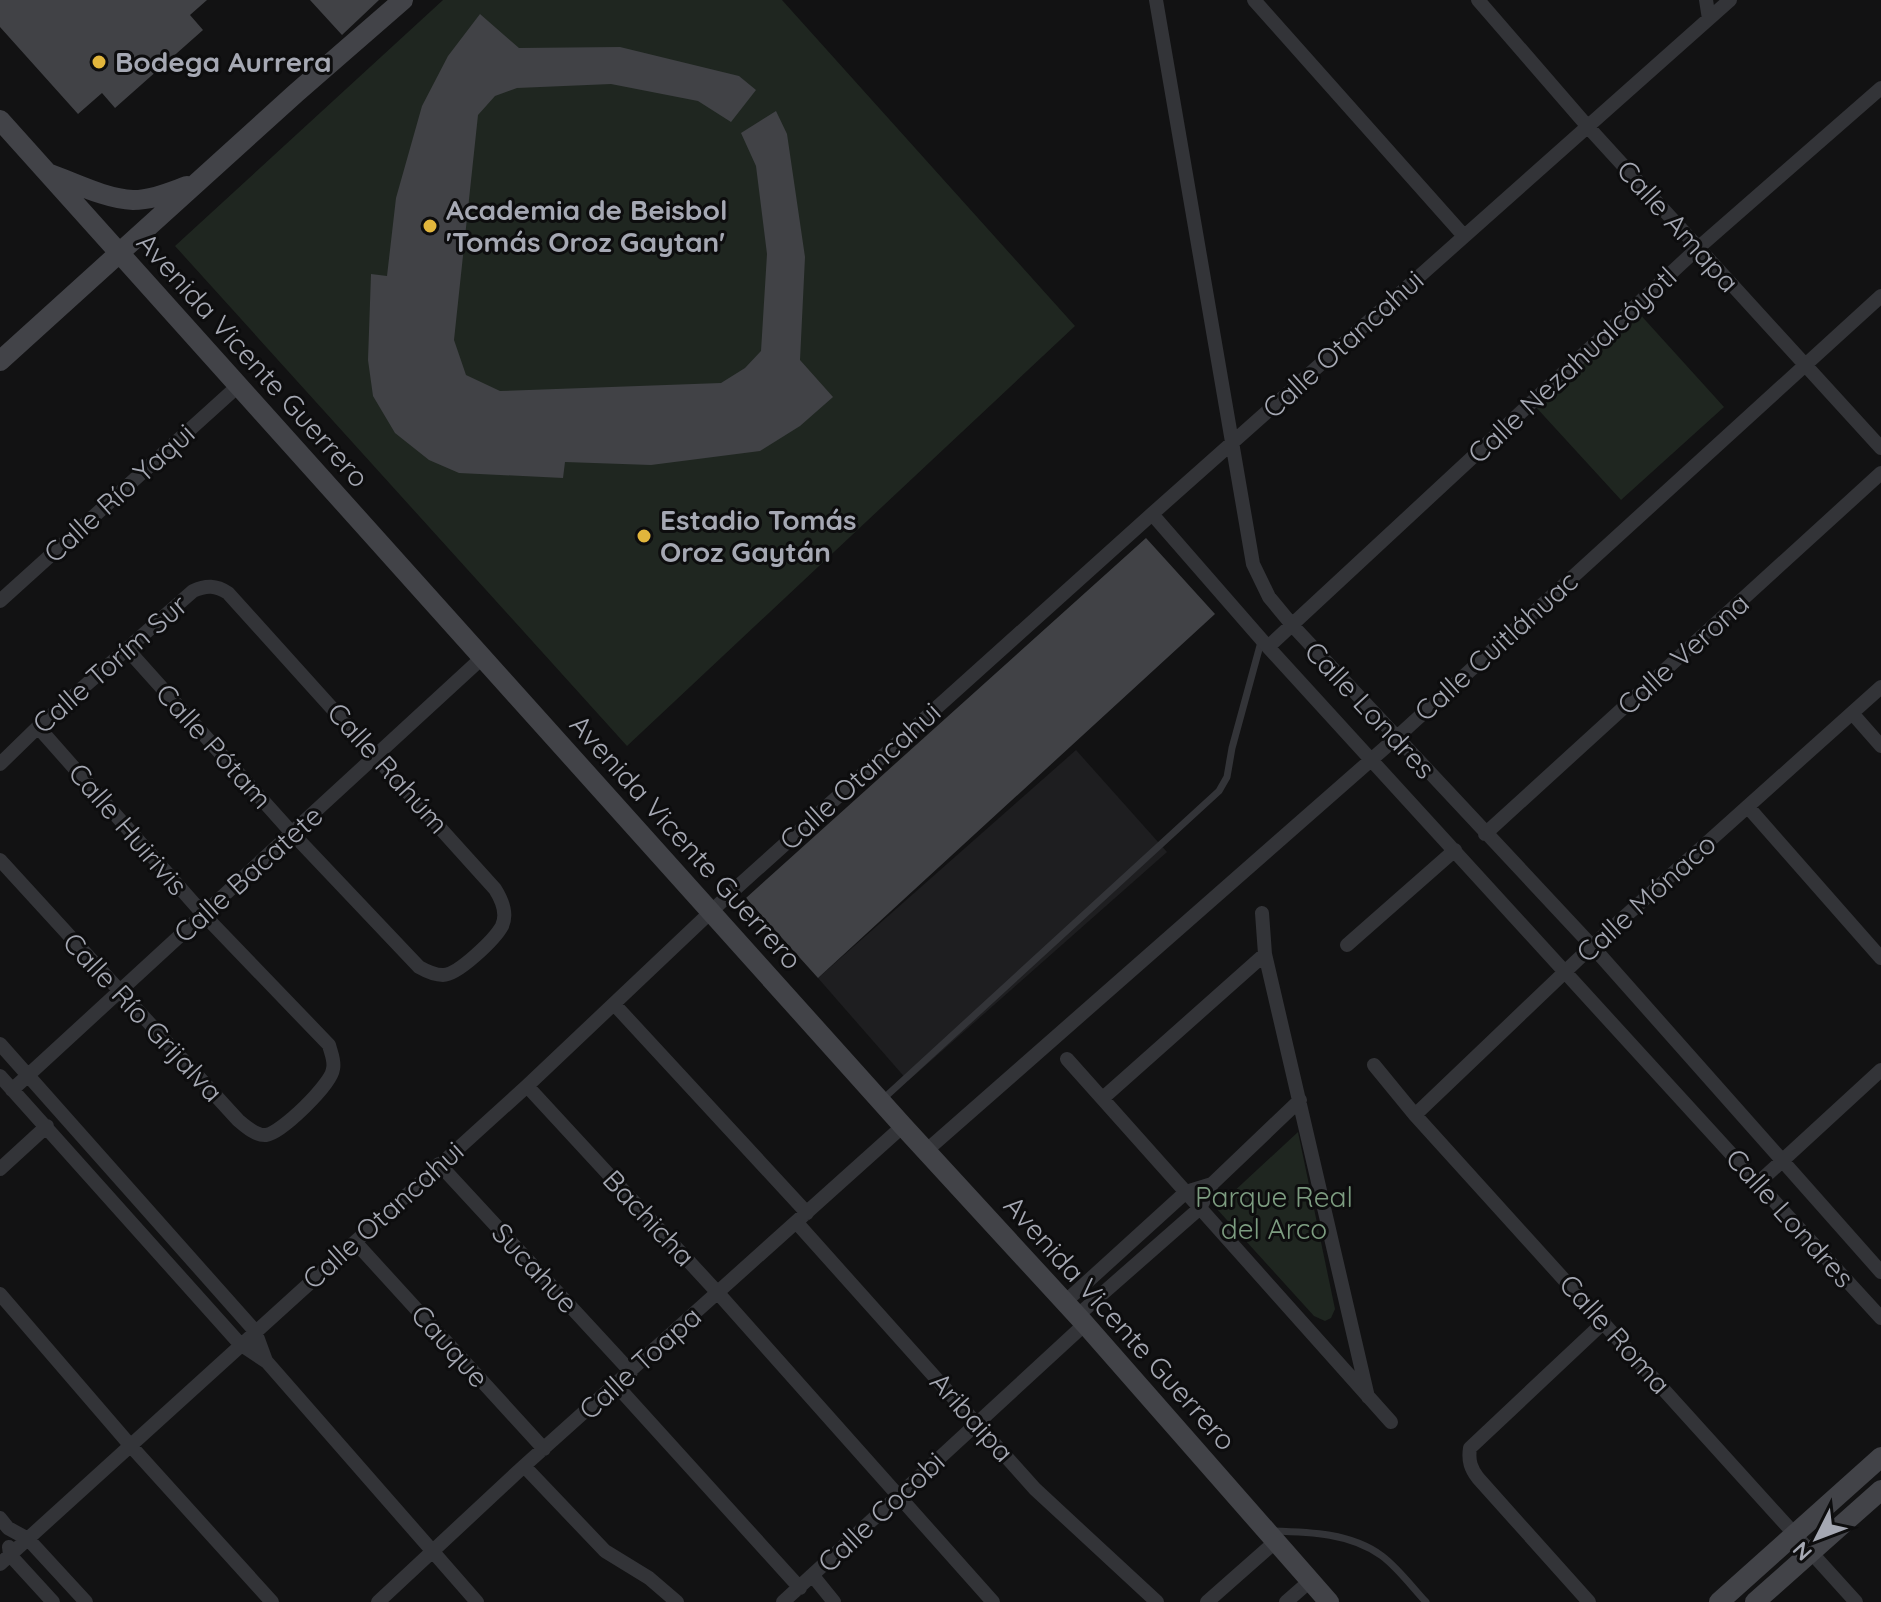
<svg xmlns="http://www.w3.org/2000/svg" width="1881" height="1602" font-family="Quicksand,sans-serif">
<rect width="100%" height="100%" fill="#121213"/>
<path fill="#1e1e20" d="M 1076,750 L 1167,852 L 908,1081 L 818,978 Z"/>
<path fill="#1f2620" d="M 443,0 L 782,0 L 1075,326 L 627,746 L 175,246 Z
M 1637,311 L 1724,407 L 1621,500 L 1534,405 Z
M 1298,1132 L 1335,1309 L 1331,1318 L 1325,1321 L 1314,1316 L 1216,1208 Z"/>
<path fill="#414246" d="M 0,0 L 207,0 L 190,15 L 203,30 L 115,108 L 102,93 L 78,114 L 0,27 Z
M 310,0 L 379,0 L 342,35 Z
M 480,14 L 519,48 L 620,47 L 739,76 L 756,90 L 731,122 L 698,101 L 611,84 L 517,88 L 495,96 L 478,115 L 454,340 L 466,375 L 500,391 L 721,383 L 745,368 L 761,351 L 767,254 L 756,166 L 741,133 L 776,111 L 787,134 L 805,257 L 800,360 L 833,397 L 800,426 L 760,451 L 651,465 L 565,462 L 563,478 L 459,473 L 429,460 L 395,433 L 373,396 L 368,360 L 371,274 L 387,276 L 396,198 L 422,106 L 448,56 Z
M 1146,538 L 1215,614 L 818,978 L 746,898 Z"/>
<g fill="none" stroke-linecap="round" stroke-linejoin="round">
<path stroke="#333438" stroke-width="7" d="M 883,1099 L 1219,791 L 1227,777 L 1232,748 L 1261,642
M 1272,1531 C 1310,1532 1351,1533 1382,1556 C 1398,1568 1412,1587 1426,1602"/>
<path stroke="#333438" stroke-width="14" d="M 1156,0 L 1253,564 L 1269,597 L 1293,626 L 1592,946 L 1881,1272
M 1254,0 L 1464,236
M 1478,0 L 1589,128 L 1881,448
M 1706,0 L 1709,19
M 1152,514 L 1268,647 L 1881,1318
M 0,601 L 238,386
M 1268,647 L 1698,248 L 1881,88
M 1852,713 L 1881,746
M 0,764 L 38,727 L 193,591 C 206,585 216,585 228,593 L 495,889 C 502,900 508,913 502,926 C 495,939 458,975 443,975 C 435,975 426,971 419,967 L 292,833 L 127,649
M 1748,807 L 1881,958
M 1485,834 L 1881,473
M 0,860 L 238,1120 C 245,1126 256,1136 266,1135 C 281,1133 331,1085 333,1069 C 335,1061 331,1053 329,1045 L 204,915 L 38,727
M 1262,913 L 1265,954 L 1368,1397
M 1347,945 L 1455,850
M 614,1004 L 807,1213
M 0,1044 L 255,1331 L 266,1361
M 1067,1059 L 1391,1422
M 1374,1065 L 1415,1115 L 1856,1602
M 0,1076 L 240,1344 L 267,1362 L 477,1602
M 527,1086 L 718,1293 L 993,1602
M 12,1090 L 483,657
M 1103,1098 L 1265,954
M 1415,1115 L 1592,946 L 1881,687
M 927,1150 L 1396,738 L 1881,296
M 439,1164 L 631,1372
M 0,1169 L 47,1126
M 1758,1183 L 1881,1070
M 797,1223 L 1035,1489 L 1157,1602
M 356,1243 L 544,1449
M 0,1294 L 130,1445 L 272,1602
M 1065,1302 L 1186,1192 L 1212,1184
M 1077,1316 L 1200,1208 L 1212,1184 L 1300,1100
M 616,1385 L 800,1588
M 524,1466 L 605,1551 L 649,1578 L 677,1602
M 0,1518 L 8,1528 L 28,1539 L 86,1602
M 9,1547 L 10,1555 L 53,1602
M 0,1564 L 527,1086 L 735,889 L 1152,514 L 1730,0
M 813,1576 L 834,1602
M 378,1602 L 524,1466 L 903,1126
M 783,1602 L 1085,1324
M 1207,1602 L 1275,1542
M 1286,1602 L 1310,1581
M 1589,1602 L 1478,1478 C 1471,1469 1468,1461 1470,1448 L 1604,1322"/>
<path stroke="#424348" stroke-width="20" d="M 0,120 L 903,1126 L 1085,1324 L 1329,1602
M 50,174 C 75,183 106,199 133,200 C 152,200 170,192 187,186
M 0,361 L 296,93 L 403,0
M 1719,1602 L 1881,1457
M 1755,1602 L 1881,1490"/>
</g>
<g fill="#e2b63c" stroke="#0d0d0e" stroke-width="3">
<circle cx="99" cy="62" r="8"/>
<circle cx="430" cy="226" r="8"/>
<circle cx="644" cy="536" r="8"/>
</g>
<g text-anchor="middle" stroke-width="6" stroke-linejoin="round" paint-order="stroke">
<g font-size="28" font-weight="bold" fill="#a5a8b3" stroke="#0d0d0e" text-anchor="start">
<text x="115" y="72">Bodega Aurrera</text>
<text x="446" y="220">Academia de Beisbol<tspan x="446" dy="32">'Tomás Oroz Gaytan'</tspan></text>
<text x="660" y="530">Estadio Tomás<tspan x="660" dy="32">Oroz Gaytán</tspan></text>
</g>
<g font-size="28" fill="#a5a8b3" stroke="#0d0d0e">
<text transform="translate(1678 226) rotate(48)" y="10">Calle Amapa</text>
<text transform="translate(1343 344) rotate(-42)" y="10">Calle Otancahui</text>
<text transform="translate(253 360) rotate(48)" y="10">Avenida Vicente Guerrero</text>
<text transform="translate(1572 365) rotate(-43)" y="10">Calle Nezahualcóyotl</text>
<text transform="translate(119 493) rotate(-42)" y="10">Calle Río Yaqui</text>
<text transform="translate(1496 646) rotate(-42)" y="10">Calle Cuitláhuac</text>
<text transform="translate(1683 654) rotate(-42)" y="10">Calle Verona</text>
<text transform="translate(110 664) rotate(-41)" y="10">Calle Torím Sur</text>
<text transform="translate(1370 710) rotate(47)" y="10">Calle Londres</text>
<text transform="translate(214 746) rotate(48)" y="10">Calle Pótam</text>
<text transform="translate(388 768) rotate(48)" y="10">Calle Rahúm</text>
<text transform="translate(860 776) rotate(-42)" y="10">Calle Otancahui</text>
<text transform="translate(128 829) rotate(49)" y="10">Calle Huirivis</text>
<text transform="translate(686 842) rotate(48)" y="10">Avenida Vicente Guerrero</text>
<text transform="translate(248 874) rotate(-42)" y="10">Calle Bacatete</text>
<text transform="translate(1646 898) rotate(-42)" y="10">Calle Mónaco</text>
<text transform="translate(143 1017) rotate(47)" y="10">Calle Río Grijalva</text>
<text transform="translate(383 1215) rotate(-42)" y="10">Calle Otancahui</text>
<text transform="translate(649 1218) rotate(47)" y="10">Bachicha</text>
<text transform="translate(1790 1218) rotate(48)" y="10">Calle Londres</text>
<text transform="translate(535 1268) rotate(47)" y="10">Sucahue</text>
<text transform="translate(1120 1323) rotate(48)" y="10">Avenida Vicente Guerrero</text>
<text transform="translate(1615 1334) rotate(48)" y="10">Calle Roma</text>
<text transform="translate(450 1346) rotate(48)" y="10">Cauque</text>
<text transform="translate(640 1363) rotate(-42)" y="10">Calle Toapa</text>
<text transform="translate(972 1417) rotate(48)" y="10">Aribaipa</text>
<text transform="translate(881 1512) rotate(-43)" y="10">Calle Cocobi</text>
</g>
<g font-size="28" fill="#7d9d81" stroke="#0d0d0e">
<text x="1274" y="1207">Parque Real<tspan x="1274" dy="32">del Arco</tspan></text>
</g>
</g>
<g transform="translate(1817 1538) rotate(228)" stroke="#0d0d0e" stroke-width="6" paint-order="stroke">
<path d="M0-6L14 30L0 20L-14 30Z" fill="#a5a8b3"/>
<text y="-12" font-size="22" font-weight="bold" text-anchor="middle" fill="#a5a8b3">N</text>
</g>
</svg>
